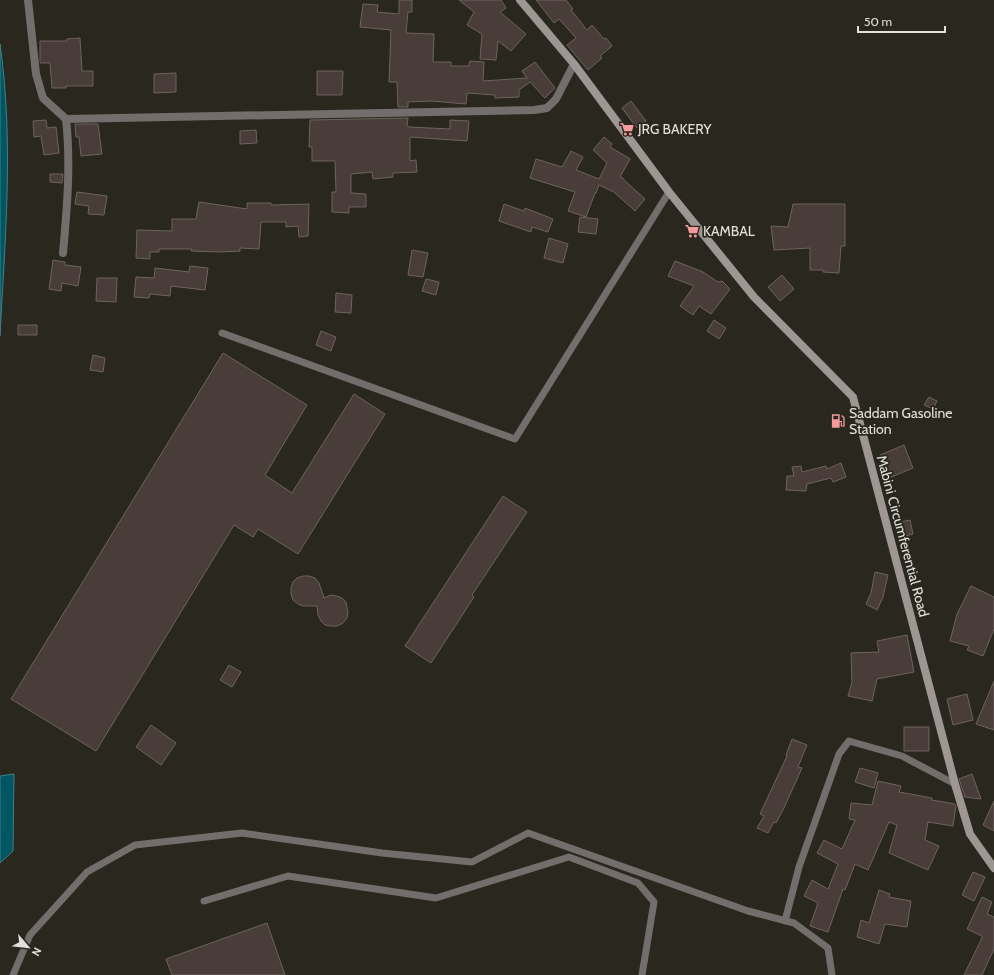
<svg xmlns="http://www.w3.org/2000/svg" width="994" height="975" font-family="Cabin,sans-serif">
<rect width="100%" height="100%" fill="#29271e"/>
<path fill="#005663" stroke="#447f87" d="M 0,44 C 14,141 5,239 0,336 Z
M 14,774 L 13,851 L 0,863 L 0,776 Z"/>
<path fill="#483d39" stroke="#6e635f" d="M 399,0 L 412,0 L 412,12 L 408,12 L 406,33 L 434,34 L 433,62 L 451,62 L 451,66 L 469,66 L 470,61 L 484,62 L 483,81 L 527,78 L 522,71 L 535,62 L 555,88 L 545,98 L 530,82 L 519,90 L 519,97 L 495,98 L 495,95 L 467,93 L 466,104 L 432,101 L 408,102 L 408,107 L 398,107 L 397,82 L 389,82 L 391,30 L 360,27 L 363,4 L 378,5 L 377,12 L 399,14 Z
M 459,0 L 501,0 L 506,8 L 500,12 L 526,34 L 511,51 L 498,41 L 496,60 L 480,59 L 482,34 L 467,25 L 474,12 Z
M 536,0 L 566,0 L 573,9 L 571,10 L 587,30 L 592,25 L 604,39 L 606,38 L 612,46 L 600,56 L 602,58 L 588,70 L 567,45 L 576,38 L 559,19 L 554,23 Z
M 80,38 L 82,71 L 93,71 L 93,86 L 66,86 L 66,88 L 52,88 L 50,63 L 40,63 L 40,41 L 67,41 L 67,39 Z
M 317,71 L 343,71 L 342,95 L 317,95 Z
M 176,73 L 176,92 L 154,93 L 154,74 Z
M 631,101 L 646,121 L 637,128 L 622,108 Z
M 408,118 L 407,126 L 409,127 L 450,129 L 450,120 L 469,121 L 467,141 L 410,137 L 410,161 L 416,160 L 417,172 L 393,173 L 393,177 L 373,179 L 372,172 L 351,174 L 351,193 L 366,194 L 366,207 L 349,207 L 349,213 L 332,212 L 332,192 L 336,192 L 335,161 L 312,161 L 312,147 L 309,147 L 310,120 Z
M 46,120 L 47,128 L 56,127 L 59,153 L 44,155 L 41,136 L 34,137 L 33,121 Z
M 75,124 L 98,124 L 102,154 L 81,156 L 79,137 L 76,137 Z
M 256,130 L 257,143 L 240,144 L 240,131 Z
M 604,137 L 612,144 L 610,147 L 630,159 L 620,177 L 623,178 L 623,179 L 645,199 L 635,211 L 614,192 L 599,185 L 596,193 L 595,193 L 586,217 L 568,211 L 575,192 L 530,178 L 536,159 L 562,167 L 571,151 L 583,157 L 576,170 L 599,179 L 607,163 L 593,150 Z
M 50,174 L 63,174 L 62,183 L 50,182 Z
M 77,192 L 107,196 L 104,215 L 88,214 L 89,206 L 75,204 Z
M 199,202 L 247,209 L 247,203 L 271,203 L 271,205 L 309,204 L 308,236 L 299,237 L 298,226 L 286,227 L 286,222 L 261,222 L 259,249 L 240,248 L 240,251 L 221,252 L 191,251 L 192,249 L 159,249 L 159,252 L 150,252 L 150,259 L 136,258 L 137,230 L 172,231 L 172,219 L 196,219 Z
M 504,204 L 524,211 L 525,208 L 553,219 L 548,232 L 532,227 L 531,232 L 499,221 Z
M 793,204 L 845,204 L 845,246 L 841,246 L 839,273 L 823,272 L 823,270 L 810,270 L 810,248 L 774,250 L 771,226 L 788,227 Z
M 580,217 L 598,219 L 596,234 L 578,232 Z
M 549,238 L 568,244 L 563,263 L 544,258 Z
M 412,250 L 428,253 L 423,277 L 408,275 Z
M 53,260 L 65,262 L 65,265 L 81,267 L 78,286 L 62,283 L 61,291 L 49,289 Z
M 675,261 L 703,272 L 718,282 L 722,281 L 730,289 L 711,314 L 699,306 L 693,315 L 680,306 L 694,286 L 668,276 Z
M 190,266 L 208,268 L 205,290 L 171,286 L 170,296 L 150,294 L 149,298 L 134,297 L 136,277 L 154,278 L 155,268 L 189,272 Z
M 782,275 L 794,289 L 780,301 L 768,287 Z
M 97,278 L 117,278 L 116,302 L 96,301 Z
M 426,279 L 439,282 L 436,295 L 422,291 Z
M 336,293 L 352,295 L 351,313 L 335,312 Z
M 714,320 L 726,328 L 719,339 L 707,331 Z
M 18,325 L 37,325 L 37,335 L 18,335 Z
M 321,331 L 336,337 L 331,351 L 316,345 Z
M 223,353 L 307,405 L 265,475 L 292,493 L 354,394 L 385,414 L 298,554 L 258,529 L 253,537 L 234,525 L 96,751 L 11,699 Z
M 93,355 L 105,358 L 103,372 L 90,370 Z
M 929,397 L 937,401 L 933,409 L 924,405 Z
M 904,445 L 913,468 L 889,478 L 880,455 Z
M 841,463 L 846,477 L 833,482 L 831,478 L 807,484 L 806,491 L 786,490 L 787,476 L 794,476 L 792,467 L 801,466 L 802,472 L 826,466 L 827,469 Z
M 503,496 L 527,512 L 472,595 L 474,597 L 431,663 L 405,646 Z
M 910,520 L 913,534 L 898,538 L 895,523 Z
M 875,572 L 888,575 L 883,597 L 877,610 L 866,604 L 871,593 Z
M 303,576 L 309,576 L 315,578 L 319,583 L 324,598 L 331,595 L 337,596 L 342,598 L 346,602 L 348,613 L 347,618 L 343,623 L 337,626 L 331,626 L 325,625 L 321,621 L 318,615 L 317,606 L 303,606 L 298,604 L 293,600 L 291,594 L 291,588 L 293,582 L 297,578 Z
M 971,586 L 994,597 L 994,629 L 983,656 L 967,650 L 969,646 L 950,641 L 957,614 Z
M 907,635 L 914,672 L 877,679 L 872,701 L 848,696 L 852,682 L 851,653 L 879,652 L 877,641 Z
M 229,665 L 241,672 L 232,687 L 220,680 Z
M 994,681 L 994,730 L 976,724 Z
M 967,694 L 973,720 L 953,725 L 947,699 Z
M 151,725 L 176,743 L 161,765 L 136,747 Z
M 904,727 L 929,727 L 929,751 L 904,751 Z
M 792,739 L 807,745 L 798,767 L 802,768 L 783,810 L 776,823 L 774,822 L 768,833 L 757,828 L 764,816 L 760,814 L 787,756 L 786,755 Z
M 860,768 L 878,773 L 874,788 L 855,782 Z
M 972,774 L 981,799 L 965,797 L 959,779 Z
M 878,781 L 901,786 L 899,792 L 932,798 L 932,800 L 955,804 L 956,806 L 953,826 L 928,822 L 925,840 L 939,846 L 928,870 L 889,853 L 897,825 L 889,822 L 868,870 L 855,864 L 845,890 L 843,889 L 828,932 L 810,926 L 818,903 L 804,896 L 812,880 L 828,889 L 838,864 L 817,853 L 824,840 L 842,849 L 855,820 L 849,819 L 851,803 L 872,805 Z
M 994,801 L 994,831 L 983,825 Z
M 973,872 L 985,877 L 974,901 L 962,895 Z
M 879,890 L 890,894 L 889,897 L 911,901 L 907,927 L 885,924 L 879,944 L 857,937 L 861,920 L 869,923 Z
M 982,897 L 992,902 L 987,914 L 994,917 L 994,949 L 982,975 L 964,975 L 982,938 L 982,936 L 967,929 Z
M 267,923 L 285,975 L 172,975 L 166,959 Z"/>
<g fill="none" stroke-linecap="round" stroke-linejoin="round">
<path stroke="#736e6b" stroke-width="7" d="M 222,333 L 515,439 L 669,192
M 204,901 L 288,876 L 436,898 L 569,857 L 638,883 L 654,902 L 642,975
M 785,921 L 799,867 L 839,754 L 849,741 L 902,756 L 955,784
M 13,975 L 30,935 L 87,872 L 135,845 L 242,833 L 382,853 L 472,862 L 528,833 L 748,911 L 794,923 L 828,948 L 832,975"/>
<path stroke="#736e6b" stroke-width="8" d="M 28,0 L 36,74 L 43,98 L 66,119 C 71,164 67,209 63,253
M 66,119 L 534,110 L 547,108 L 556,99 L 574,64"/>
<path stroke="#9e9692" stroke-width="8" d="M 520,0 L 574,64 L 669,192 L 754,297 L 853,397 L 955,784 L 970,834 L 994,868"/>
</g>
<defs>
<symbol id="supermarket-bare" viewBox="-9 -9 18 18"><path d="M-6-5.5h2.5l.6 2H6L4.5 2H-2.5L-4.4-4H-6ZM-1.5 3.2a1.3 1.3 0 1 0 .1 0ZM3 3.2a1.3 1.3 0 1 0 .1 0Z" fill="#f59b9c" stroke="#29271e" stroke-width="2.5" paint-order="stroke"/></symbol>
<symbol id="fuel-bare" viewBox="-9 -9 18 18"><path d="M-5.5-6h7V0h2V4h1.3V-2.5L3-4.5l.8-.8L6-3V5H2.5V1h-1V6h-7ZM-4.2-4.7v3.2H.2V-4.7Z" fill="#f59b9c" stroke="#29271e" stroke-width="2.5" paint-order="stroke"/></symbol>
</defs>
<g fill-rule="evenodd">
<use href="#supermarket-bare" x="617" y="119" width="20" height="20"/>
<use href="#supermarket-bare" x="682" y="221" width="20" height="20"/>
<use href="#fuel-bare" x="828" y="411" width="20" height="20"/>
</g>
<g text-anchor="middle" stroke-width="3.5" stroke-linejoin="round" paint-order="stroke">
<g font-size="14" fill="#e2e0da" stroke="#29271e" text-anchor="start">
<text x="638" y="134">JRG BAKERY</text>
<text x="703" y="236">KAMBAL</text>
<text x="849" y="418">Saddam Gasoline<tspan x="849" dy="16">Station</tspan></text>
</g>
<g font-size="14" fill="#e2e0da" stroke="#29271e">
<text transform="translate(903 536) rotate(75)" y="5">Mabini Circumferential Road</text>
</g>
</g>
<g transform="translate(28 947) rotate(118)" stroke="#29271e" stroke-width="3" paint-order="stroke">
<path d="M0-3L7 15L0 10L-7 15Z" fill="#e2e0da"/>
<text y="-6" font-size="11" font-weight="bold" text-anchor="middle" fill="#e2e0da">N</text>
</g>
<path d="M858 26v6h87v-6" fill="none" stroke="#e2e0da" stroke-width="2"/>
<text x="864" y="26" font-size="12" fill="#e2e0da" stroke="#29271e" stroke-width="3" paint-order="stroke">50 m</text>
</svg>
